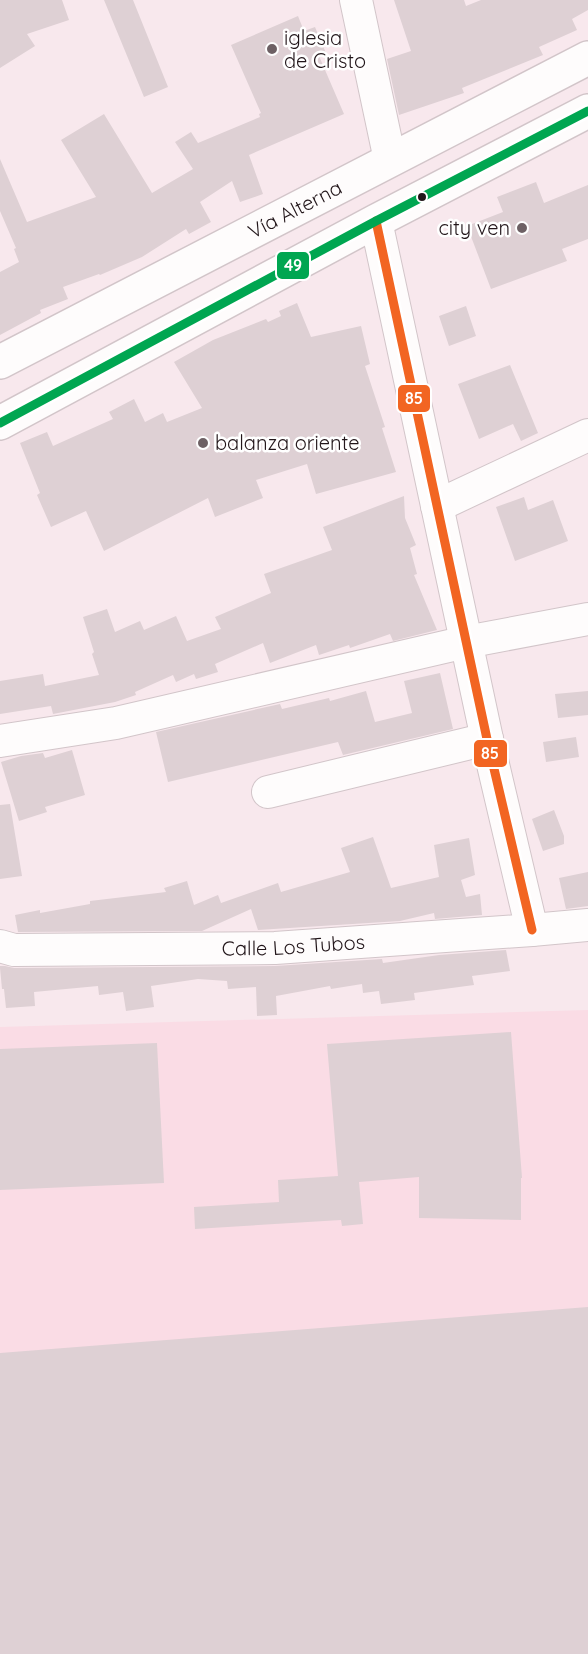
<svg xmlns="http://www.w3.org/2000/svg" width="588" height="1654" font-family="Quicksand,sans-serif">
<rect width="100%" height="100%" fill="#f8e8ed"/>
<path fill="#fadce5" d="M 588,1010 L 588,1654 L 0,1654 L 0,1027 Z"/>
<path fill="#ded0d4" d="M 0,0 L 62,0 L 69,20 L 27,34 L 35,46 L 0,68 Z
M 104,0 L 133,0 L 168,87 L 144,97 Z
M 394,0 L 464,0 L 466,6 L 481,0 L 588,0 L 588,10 L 572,19 L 577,30 L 539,47 L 543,55 L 462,88 L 464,93 L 399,115 L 387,59 L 411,51 Z
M 298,16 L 304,31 L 315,27 L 326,53 L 319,56 L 344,114 L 249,155 L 263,194 L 240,202 L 232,181 L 200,202 L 211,222 L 189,234 L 186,229 L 142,257 L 100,275 L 99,274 L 63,287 L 68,299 L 40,310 L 41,313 L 0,335 L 0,272 L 19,262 L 14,249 L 16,248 L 0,211 L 0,159 L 27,222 L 96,197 L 61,140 L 104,114 L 152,193 L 193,169 L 175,142 L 191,132 L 198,143 L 260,117 L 259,114 L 261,113 L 231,45 Z
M 536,182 L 544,203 L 588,185 L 588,239 L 562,249 L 567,261 L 491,289 L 467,226 L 503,212 L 497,197 Z
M 297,303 L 311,337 L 361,326 L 370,364 L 365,366 L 385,427 L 382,428 L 396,472 L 316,494 L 307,464 L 256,480 L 263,498 L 215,517 L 208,498 L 104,551 L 86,511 L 51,527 L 37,495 L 40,493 L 20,443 L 47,432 L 53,446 L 113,419 L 109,412 L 134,399 L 145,422 L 163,413 L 167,422 L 202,408 L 174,362 L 213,340 L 266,319 L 268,322 L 281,316 L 279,311 Z
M 466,306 L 476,336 L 449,346 L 439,316 Z
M 510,365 L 538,433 L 521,441 L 513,424 L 479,439 L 458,384 Z
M 404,496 L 405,518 L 416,545 L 410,548 L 417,574 L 414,575 L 437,630 L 393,641 L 390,634 L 350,648 L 349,645 L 319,655 L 316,645 L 270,663 L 263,643 L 215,664 L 218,672 L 196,679 L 194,674 L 176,682 L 173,675 L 135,692 L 136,695 L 115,702 L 53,714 L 51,706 L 0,714 L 0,681 L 43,674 L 45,686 L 99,675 L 92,654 L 94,652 L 83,617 L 107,609 L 115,632 L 140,621 L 144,630 L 176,616 L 187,641 L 221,629 L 215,617 L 271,593 L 264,574 L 332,550 L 323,527 Z
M 524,497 L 528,510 L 553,500 L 568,541 L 515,561 L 496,507 Z
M 440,673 L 453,729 L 343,755 L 338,742 L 168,782 L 156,732 L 280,704 L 282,709 L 329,698 L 330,701 L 366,691 L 375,722 L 412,713 L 404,681 Z
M 588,691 L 588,715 L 558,718 L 555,694 Z
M 576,737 L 579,757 L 546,762 L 543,742 Z
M 72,750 L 85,795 L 45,807 L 47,812 L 19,821 L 1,762 L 21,756 L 43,753 L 45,758 Z
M 10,804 L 22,876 L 0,879 L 0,805 Z
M 554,810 L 564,836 L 564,844 L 543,851 L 532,819 Z
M 373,837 L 391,888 L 439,877 L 434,845 L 469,838 L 475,875 L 461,880 L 466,897 L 480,894 L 482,915 L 435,919 L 434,913 L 400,921 L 258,930 L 251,909 L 202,931 L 18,932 L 15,915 L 40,910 L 40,913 L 90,904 L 90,901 L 166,892 L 164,888 L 187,881 L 194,905 L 218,895 L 221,903 L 278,883 L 281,892 L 350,872 L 341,848 Z
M 588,872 L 588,906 L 566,909 L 559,878 Z
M 506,950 L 510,971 L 472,976 L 474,985 L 414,993 L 415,1000 L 381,1004 L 379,991 L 363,993 L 362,984 L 331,989 L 330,986 L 276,996 L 277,1015 L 257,1016 L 256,987 L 228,989 L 227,981 L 198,979 L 151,986 L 154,1007 L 126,1011 L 123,992 L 99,995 L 98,986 L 34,992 L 35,1006 L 6,1008 L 4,989 L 2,989 L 0,968 L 0,966 L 5,966 L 14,968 L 275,966 L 382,959 L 383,963 L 439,955 Z
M 511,1032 L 522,1178 L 521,1178 L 521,1220 L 419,1218 L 419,1177 L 359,1182 L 363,1224 L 342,1226 L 341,1220 L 195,1229 L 194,1207 L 279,1202 L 278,1180 L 338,1176 L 327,1044 Z
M 157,1043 L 164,1183 L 0,1190 L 0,1049 Z
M 588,1307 L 588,1654 L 0,1654 L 0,1353 Z"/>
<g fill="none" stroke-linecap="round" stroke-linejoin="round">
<defs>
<g id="minor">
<path d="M 356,0 L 390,160"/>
<path d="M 376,221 L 487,739 L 532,930"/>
<path d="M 437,506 L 588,435"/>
<path d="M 0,741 L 116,723 L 466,642 L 588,619"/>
<path d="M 268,792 L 487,739"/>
<path id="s1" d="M 0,946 L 14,950 L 275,948 L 532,930 L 588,925"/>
</g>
<g id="highway">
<path id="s2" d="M 0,362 L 588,58"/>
<path d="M 0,423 L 376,221 L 588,111"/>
</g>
</defs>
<use href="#minor" stroke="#d2c5c9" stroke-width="34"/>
<use href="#highway" stroke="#d2c5c9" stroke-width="36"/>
<use href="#minor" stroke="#fefcfc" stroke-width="32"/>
<use href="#highway" stroke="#fefcfc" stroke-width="33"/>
<defs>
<path id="bus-1" d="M 376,221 L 487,739 L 532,930"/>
<path id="bus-2" d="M 0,423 L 376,221 L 588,111"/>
</defs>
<use href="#bus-1" stroke="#fff" stroke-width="14"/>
<use href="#bus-2" stroke="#fff" stroke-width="14"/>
<use href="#bus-1" stroke="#f26522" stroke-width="9"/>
<use href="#bus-2" stroke="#00a651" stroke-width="9"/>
</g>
<g fill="#6d6064" stroke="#fff" stroke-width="2">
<circle cx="272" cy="49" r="6"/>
<circle cx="522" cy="228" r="6"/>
<circle cx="203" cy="443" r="6"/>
</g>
<circle fill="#22161a" stroke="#fff" stroke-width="2" cx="422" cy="197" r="5"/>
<g text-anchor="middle" stroke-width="5" stroke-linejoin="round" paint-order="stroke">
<g font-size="20" fill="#22161a" stroke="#fff" text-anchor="start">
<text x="284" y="45">iglesia<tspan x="284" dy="23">de Cristo</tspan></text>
<text x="510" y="235" text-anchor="end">city ven</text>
<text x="215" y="450">balanza oriente</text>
</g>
<g font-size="20" fill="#22161a" stroke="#fff">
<text dy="7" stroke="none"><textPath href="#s2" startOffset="332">Vía Alterna</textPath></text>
<text dy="7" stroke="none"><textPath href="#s1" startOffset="294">Calle Los Tubos</textPath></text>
</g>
</g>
<g stroke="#fff" stroke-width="2">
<rect x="276" y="251" width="34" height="29" rx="6" fill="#00a651"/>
<rect x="397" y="384" width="34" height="29" rx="6" fill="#f26522"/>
<rect x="473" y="739" width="35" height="29" rx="6" fill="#f26522"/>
</g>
<g font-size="16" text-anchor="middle" font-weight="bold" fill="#fff">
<text x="293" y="271">49</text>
<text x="414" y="404">85</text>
<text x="490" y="759">85</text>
</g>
</svg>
